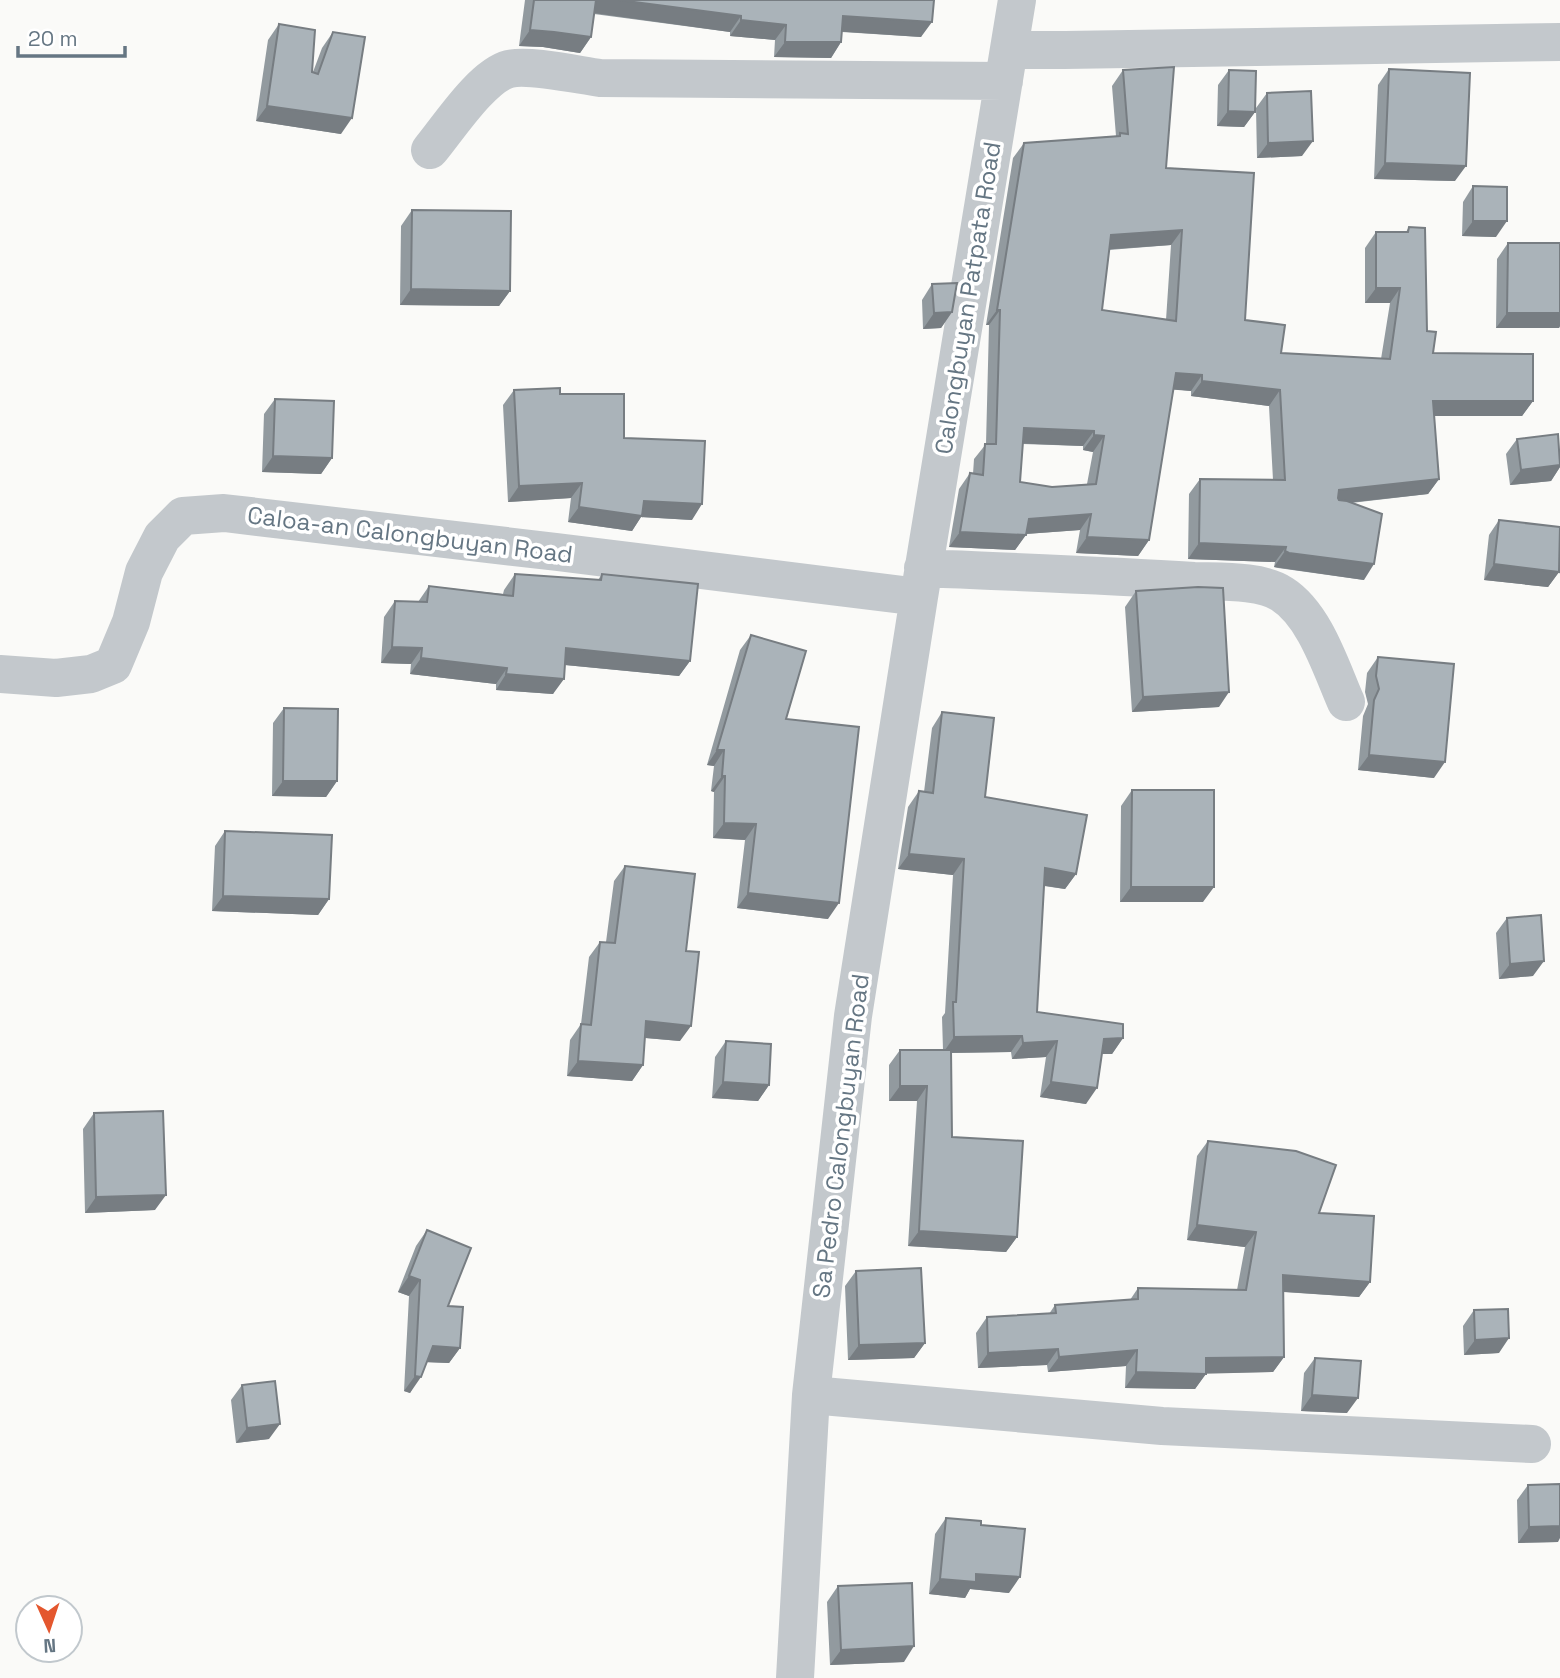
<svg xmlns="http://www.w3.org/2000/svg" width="1560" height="1678" font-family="'Space Grotesk',sans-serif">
<rect width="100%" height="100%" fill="#fafaf8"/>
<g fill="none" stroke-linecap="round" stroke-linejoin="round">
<path stroke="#c3c8cc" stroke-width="38" d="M 1009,50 L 1065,50 L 1560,42
M 430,150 C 449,127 482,76 509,69 C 529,64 578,75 600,78 L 1004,81
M 923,568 C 1013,572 1104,575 1194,581 C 1219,582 1261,580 1282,594 C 1315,615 1331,668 1346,702
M 0,674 L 56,678 L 91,674 L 113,665 L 131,622 L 144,572 L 162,537 L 183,516 L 224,513 L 557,552 L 919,597
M 811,1395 L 1162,1426 L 1532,1444
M 795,1678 L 811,1395 L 853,1016 L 919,597 L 1017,0"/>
</g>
<path fill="#929a9f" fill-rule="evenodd" d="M 525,0 L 934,0 L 921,37 L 842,32 L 841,42 L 831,58 L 774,57 L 775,40 L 730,36 L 730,32 L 594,14 L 591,37 L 580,53 L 543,47 L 519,46 Z
M 279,24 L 312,72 L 313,72 L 322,48 L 333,32 L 341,134 L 256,121 L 268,40 Z
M 1389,69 L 1455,181 L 1374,179 L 1378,85 Z
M 1123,70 L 1166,168 L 1245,320 L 1281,353 L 1381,359 L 1390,303 L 1365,303 L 1365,248 L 1376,232 L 1406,232 L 1409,227 L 1427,331 L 1433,353 L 1533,401 L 1522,416 L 1434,416 L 1439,479 L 1428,494 L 1351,503 L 1364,580 L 1278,568 L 1274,567 L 1275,562 L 1188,559 L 1189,494 L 1200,479 L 1273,480 L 1269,406 L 1191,396 L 1191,391 L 1173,389 L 1149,540 L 1138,556 L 1076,553 L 1080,530 L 1026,534 L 1015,550 L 949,547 L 959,489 L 970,473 L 973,474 L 974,459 L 986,444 L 989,325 L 986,325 L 1013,158 L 1024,143 L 1116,136 L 1112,86 ZM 1171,245 L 1166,320 L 1102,310 L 1109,250 ZM 1023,444 L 1083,446 L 1083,450 L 1093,452 L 1087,484 L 1052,487 L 1020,482 Z
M 1229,70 L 1255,112 L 1244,127 L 1217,126 L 1218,85 Z
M 1267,93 L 1302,156 L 1257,158 L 1256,108 Z
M 1473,186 L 1496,237 L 1462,236 L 1463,202 Z
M 412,210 L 510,291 L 499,306 L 400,305 L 401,226 Z
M 1508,243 L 1560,243 L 1560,326 L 1559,328 L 1496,328 L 1497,259 Z
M 932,284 L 952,312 L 941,328 L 923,329 L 922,300 Z
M 514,390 L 560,394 L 624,438 L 692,520 L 641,517 L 632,531 L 568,522 L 571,498 L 508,502 L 503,405 Z
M 275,399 L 332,458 L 321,474 L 262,472 L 264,414 Z
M 1517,439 L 1560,450 L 1560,467 L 1551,481 L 1510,485 L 1506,454 Z
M 1499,520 L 1559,572 L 1548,587 L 1484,580 L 1489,535 Z
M 515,574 L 598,580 L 602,574 L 690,661 L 679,676 L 565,665 L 553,694 L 496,690 L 496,684 L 410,674 L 411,664 L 381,663 L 384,617 L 395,601 L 418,602 L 429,586 L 503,594 L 504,590 Z
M 1136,591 L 1219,707 L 1132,712 L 1125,607 Z
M 751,635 L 786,719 L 828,919 L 737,908 L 745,840 L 713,838 L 714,792 L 711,791 L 714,766 L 707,765 L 740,650 Z
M 1378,657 L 1434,778 L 1358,770 L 1363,716 L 1368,704 L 1365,692 L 1367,673 Z
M 284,708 L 337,781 L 326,797 L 272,796 L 273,723 Z
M 942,712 L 985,797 L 1076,874 L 1065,889 L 1044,886 L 1037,1012 L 1123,1038 L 1112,1054 L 1102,1054 L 1086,1104 L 1040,1097 L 1046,1057 L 1012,1059 L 1011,1052 L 951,1053 L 952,1137 L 1017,1237 L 1006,1252 L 908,1246 L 917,1101 L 889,1101 L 889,1065 L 900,1050 L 943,1050 L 942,1017 L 945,1013 L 953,875 L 898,869 L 908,807 L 919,791 L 924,792 L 932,728 Z
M 1132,790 L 1203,902 L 1120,902 L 1121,806 Z
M 225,831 L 329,899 L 318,915 L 212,911 L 215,846 Z
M 625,866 L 686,951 L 680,1041 L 645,1038 L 643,1065 L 632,1081 L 567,1076 L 570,1040 L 581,1024 L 589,957 L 600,942 L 606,942 L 614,881 Z
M 1507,918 L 1533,976 L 1499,979 L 1496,933 Z
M 726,1041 L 769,1085 L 758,1101 L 712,1098 L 715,1057 Z
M 94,1113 L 155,1210 L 85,1213 L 83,1129 Z
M 1208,1141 L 1319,1213 L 1370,1282 L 1359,1297 L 1283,1292 L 1284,1357 L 1273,1372 L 1206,1373 L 1195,1389 L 1125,1388 L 1126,1366 L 1048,1372 L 1047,1365 L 978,1368 L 976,1333 L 987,1317 L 1049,1314 L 1055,1305 L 1130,1300 L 1138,1288 L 1237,1290 L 1245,1247 L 1187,1240 L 1197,1156 Z
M 427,1230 L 460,1348 L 449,1363 L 427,1362 L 410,1393 L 404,1391 L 409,1296 L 398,1292 L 416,1246 Z
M 856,1271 L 925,1343 L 914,1358 L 848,1360 L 845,1286 Z
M 1474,1310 L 1499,1353 L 1464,1355 L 1463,1326 Z
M 1315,1358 L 1347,1413 L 1301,1411 L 1304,1373 Z
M 242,1385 L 269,1439 L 236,1443 L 231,1400 Z
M 1528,1485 L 1558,1542 L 1518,1543 L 1517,1500 Z
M 946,1518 L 981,1525 L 1009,1593 L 970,1589 L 965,1598 L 929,1594 L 935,1534 Z
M 838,1586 L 904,1662 L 830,1665 L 827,1602 Z"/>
<path fill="#777d82" d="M 594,0 L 619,0 L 741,16 L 730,32 L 586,12 Z
M 843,16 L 932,22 L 921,37 L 832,31 Z
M 741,20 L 786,25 L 775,40 L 730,36 Z
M 530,30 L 554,32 L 591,37 L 580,53 L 543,47 L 519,46 Z
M 785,42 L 841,42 L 831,58 L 774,57 Z
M 267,106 L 352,118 L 341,134 L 256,121 Z
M 1228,111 L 1255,112 L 1244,127 L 1217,126 Z
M 1313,141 L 1302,156 L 1257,158 L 1268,143 Z
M 1385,163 L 1466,166 L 1455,181 L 1374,179 Z
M 1473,221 L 1507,221 L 1496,237 L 1462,236 Z
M 1182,230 L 1171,245 L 1100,250 L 1111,235 Z
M 1376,288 L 1400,288 L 1390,303 L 1365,303 Z
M 411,289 L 510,291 L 499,306 L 400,305 Z
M 997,310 L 1000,310 L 989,325 L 986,325 Z
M 952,312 L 941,328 L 923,329 L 934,313 Z
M 1507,313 L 1560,313 L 1560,326 L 1559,328 L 1496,328 Z
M 1176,373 L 1202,375 L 1191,391 L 1165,389 Z
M 1202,381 L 1280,390 L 1269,406 L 1191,396 Z
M 1433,401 L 1533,401 L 1522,416 L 1422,416 Z
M 1024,428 L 1094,431 L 1083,446 L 1013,443 Z
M 1094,435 L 1104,436 L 1093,452 L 1083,450 Z
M 273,456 L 332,458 L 321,474 L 262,472 Z
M 1560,465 L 1560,467 L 1551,481 L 1510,485 L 1521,470 Z
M 1439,479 L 1428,494 L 1328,505 L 1339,490 Z
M 582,483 L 571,498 L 508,502 L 519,486 Z
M 644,501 L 702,504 L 692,520 L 641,517 L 632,531 L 568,522 L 579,507 Z
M 1091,514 L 1080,530 L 1025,534 L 1026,535 L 1015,550 L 949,547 L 960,532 L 1029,519 Z
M 1087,537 L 1149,540 L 1138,556 L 1076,553 Z
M 1199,543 L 1286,547 L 1275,562 L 1188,559 Z
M 1285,551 L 1374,564 L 1364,580 L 1274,567 Z
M 1494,564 L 1559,572 L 1548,587 L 1484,580 Z
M 392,647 L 422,648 L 411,664 L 381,663 Z
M 566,648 L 690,661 L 679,676 L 555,664 Z
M 421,658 L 507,668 L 496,684 L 410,674 Z
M 506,674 L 564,679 L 553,694 L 496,690 Z
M 1229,692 L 1219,707 L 1132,712 L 1143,697 Z
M 717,750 L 724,750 L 714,766 L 707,765 Z
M 1369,755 L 1445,762 L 1434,778 L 1358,770 Z
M 722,776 L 725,776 L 714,792 L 711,791 Z
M 283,781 L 337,781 L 326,797 L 272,796 Z
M 724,823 L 756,824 L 745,840 L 713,838 Z
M 909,854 L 964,859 L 953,875 L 898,869 Z
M 1045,868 L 1076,874 L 1065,889 L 1034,884 Z
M 1131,887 L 1214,887 L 1203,902 L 1120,902 Z
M 748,893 L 839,903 L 828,919 L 737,908 Z
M 223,896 L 329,899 L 318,915 L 212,911 Z
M 1544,961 L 1533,976 L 1499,979 L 1510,964 Z
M 646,1021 L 691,1026 L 680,1041 L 635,1037 Z
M 1022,1036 L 1011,1052 L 943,1053 L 954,1037 Z
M 1123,1038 L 1112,1054 L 1093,1054 L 1104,1039 Z
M 1057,1041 L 1046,1057 L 1012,1059 L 1023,1043 Z
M 578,1061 L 643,1065 L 632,1081 L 567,1076 Z
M 723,1082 L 769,1085 L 758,1101 L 712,1098 Z
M 1051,1082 L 1097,1088 L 1086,1104 L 1040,1097 Z
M 900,1086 L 927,1086 L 917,1101 L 889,1101 Z
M 166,1195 L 155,1210 L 85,1213 L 96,1197 Z
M 1197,1225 L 1256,1232 L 1245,1247 L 1187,1240 Z
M 919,1231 L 1017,1237 L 1006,1252 L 908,1246 Z
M 1283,1275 L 1370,1282 L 1359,1297 L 1272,1291 Z
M 409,1276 L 420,1280 L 409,1296 L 398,1292 Z
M 1509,1338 L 1499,1353 L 1464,1355 L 1475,1340 Z
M 925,1343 L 914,1358 L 848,1360 L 859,1345 Z
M 433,1346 L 460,1348 L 449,1363 L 422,1362 Z
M 1058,1349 L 1047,1365 L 978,1368 L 988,1353 Z
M 1137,1350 L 1126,1366 L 1048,1372 L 1059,1357 Z
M 1284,1357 L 1273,1372 L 1195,1374 L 1206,1374 L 1195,1389 L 1125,1388 L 1136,1372 L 1206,1358 Z
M 415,1376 L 421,1377 L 410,1393 L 404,1391 Z
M 1312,1395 L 1358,1398 L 1347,1413 L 1301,1411 Z
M 280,1424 L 269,1439 L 236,1443 L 247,1428 Z
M 1560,1526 L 1560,1538 L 1558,1542 L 1518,1543 L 1529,1527 Z
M 976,1574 L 1020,1577 L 1009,1593 L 970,1589 L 965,1598 L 929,1594 L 940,1579 Z
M 914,1646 L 904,1662 L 830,1665 L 841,1650 Z"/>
<path fill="#aab3b9" stroke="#777d82" stroke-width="2" fill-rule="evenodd" d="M 534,0 L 596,0 L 591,37 L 554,32 L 530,30 Z
M 619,0 L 934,0 L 932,22 L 843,16 L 841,42 L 785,42 L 786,25 L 741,20 L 741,16 Z
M 279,24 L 315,30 L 312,72 L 318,74 L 333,32 L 365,37 L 352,118 L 267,106 Z
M 1174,67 L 1166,168 L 1254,173 L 1245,320 L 1285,325 L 1281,353 L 1390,359 L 1400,288 L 1376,288 L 1376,232 L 1408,232 L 1409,227 L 1425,228 L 1427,331 L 1436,332 L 1433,353 L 1533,354 L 1533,401 L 1433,401 L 1439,479 L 1339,490 L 1338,498 L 1339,500 L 1347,501 L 1382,514 L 1374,564 L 1289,553 L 1285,551 L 1286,547 L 1199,543 L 1200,479 L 1285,480 L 1280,390 L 1202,381 L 1202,375 L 1176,373 L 1149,540 L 1087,537 L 1091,514 L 1029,519 L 1026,535 L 960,532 L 970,473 L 983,475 L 985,444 L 996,444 L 1000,310 L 997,310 L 1024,143 L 1120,136 L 1120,133 L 1128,134 L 1123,70 ZM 1182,230 L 1176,321 L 1102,310 L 1111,235 ZM 1024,428 L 1094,431 L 1094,435 L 1104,436 L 1096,484 L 1052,487 L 1020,482 Z
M 1389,69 L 1470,73 L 1466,166 L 1385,163 Z
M 1229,70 L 1256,71 L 1255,112 L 1228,111 Z
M 1311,91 L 1313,141 L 1268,143 L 1267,93 Z
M 1473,186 L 1507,187 L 1507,221 L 1473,221 Z
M 412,210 L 511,211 L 510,291 L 411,289 Z
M 1508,243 L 1560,243 L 1560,313 L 1507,313 Z
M 957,283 L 952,312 L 934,313 L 932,284 Z
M 560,388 L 560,394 L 624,394 L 624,438 L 705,441 L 702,504 L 644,501 L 642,516 L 579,507 L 582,483 L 519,486 L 514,390 Z
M 275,399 L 334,401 L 332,458 L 273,456 Z
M 1558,434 L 1560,465 L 1521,470 L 1517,439 Z
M 1499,520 L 1560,527 L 1559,572 L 1494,564 Z
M 515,574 L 601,580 L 602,574 L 698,584 L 690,661 L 566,648 L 564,679 L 506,674 L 507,668 L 421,658 L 422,648 L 392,647 L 395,601 L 427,602 L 429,586 L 513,596 Z
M 1198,587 L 1223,588 L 1229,692 L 1143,697 L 1136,591 Z
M 751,635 L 806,651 L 786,719 L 859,727 L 839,903 L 748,893 L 756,824 L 724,823 L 725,776 L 722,776 L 724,750 L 717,750 Z
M 1378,657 L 1454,664 L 1445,762 L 1369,755 L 1374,700 L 1379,689 L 1376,676 Z
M 284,708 L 338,709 L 337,781 L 283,781 Z
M 942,712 L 994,718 L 985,797 L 1087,815 L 1076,874 L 1045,868 L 1037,1012 L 1123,1024 L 1123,1038 L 1104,1039 L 1097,1088 L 1051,1082 L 1057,1041 L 1023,1043 L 1022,1036 L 954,1037 L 953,1002 L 956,1002 L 964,859 L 909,854 L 919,791 L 933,793 Z
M 1132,790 L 1214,790 L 1214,887 L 1131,887 Z
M 225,831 L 332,835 L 329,899 L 223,896 Z
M 625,866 L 695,874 L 686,951 L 699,952 L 691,1026 L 646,1021 L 643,1065 L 578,1061 L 581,1024 L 591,1025 L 600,942 L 615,943 Z
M 1541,915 L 1544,961 L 1510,964 L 1507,918 Z
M 726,1041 L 771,1044 L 769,1085 L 723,1082 Z
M 900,1050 L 951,1050 L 952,1137 L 1023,1141 L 1017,1237 L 919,1231 L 927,1086 L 900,1086 Z
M 163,1111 L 166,1195 L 96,1197 L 94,1113 Z
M 1208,1141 L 1296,1151 L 1336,1165 L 1319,1213 L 1374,1216 L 1370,1282 L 1283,1275 L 1284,1357 L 1206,1358 L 1206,1374 L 1136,1372 L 1137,1350 L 1059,1357 L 1058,1349 L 988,1353 L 987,1317 L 1056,1313 L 1055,1305 L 1138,1299 L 1138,1288 L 1246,1290 L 1256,1232 L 1197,1225 Z
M 427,1230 L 471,1248 L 448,1306 L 463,1307 L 460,1348 L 433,1346 L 421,1377 L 415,1376 L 420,1280 L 409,1276 Z
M 921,1268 L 925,1343 L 859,1345 L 856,1271 Z
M 1508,1309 L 1509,1338 L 1475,1340 L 1474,1310 Z
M 1315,1358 L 1361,1361 L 1358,1398 L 1312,1395 Z
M 275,1381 L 280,1424 L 247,1428 L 242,1385 Z
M 1560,1484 L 1560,1526 L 1529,1527 L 1528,1485 Z
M 946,1518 L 981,1521 L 981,1525 L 1025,1529 L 1020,1577 L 976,1574 L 976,1582 L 940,1579 Z
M 912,1583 L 914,1646 L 841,1650 L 838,1586 Z"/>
<g text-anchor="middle" stroke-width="7" stroke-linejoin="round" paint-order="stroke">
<g font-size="24" fill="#657683" stroke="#fff">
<text transform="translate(968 298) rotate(-81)" y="8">Calongbuyan Patpata Road</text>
<text transform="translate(410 535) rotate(7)" y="8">Caloa-an Calongbuyan Road</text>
<text transform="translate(841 1136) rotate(-83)" y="8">Sa Pedro Calongbuyan Road</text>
</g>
</g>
<g transform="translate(49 1629) rotate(177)"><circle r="33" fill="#ffffff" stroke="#c1c8cd" stroke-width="2"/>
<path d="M0-5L12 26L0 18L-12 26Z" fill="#e4572e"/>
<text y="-10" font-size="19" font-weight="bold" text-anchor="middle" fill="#657683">N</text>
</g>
<path d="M18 46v10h107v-10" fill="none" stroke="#657683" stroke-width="3.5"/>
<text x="28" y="46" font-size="21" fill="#657683" stroke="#ffffff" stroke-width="5" paint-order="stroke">20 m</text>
</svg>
